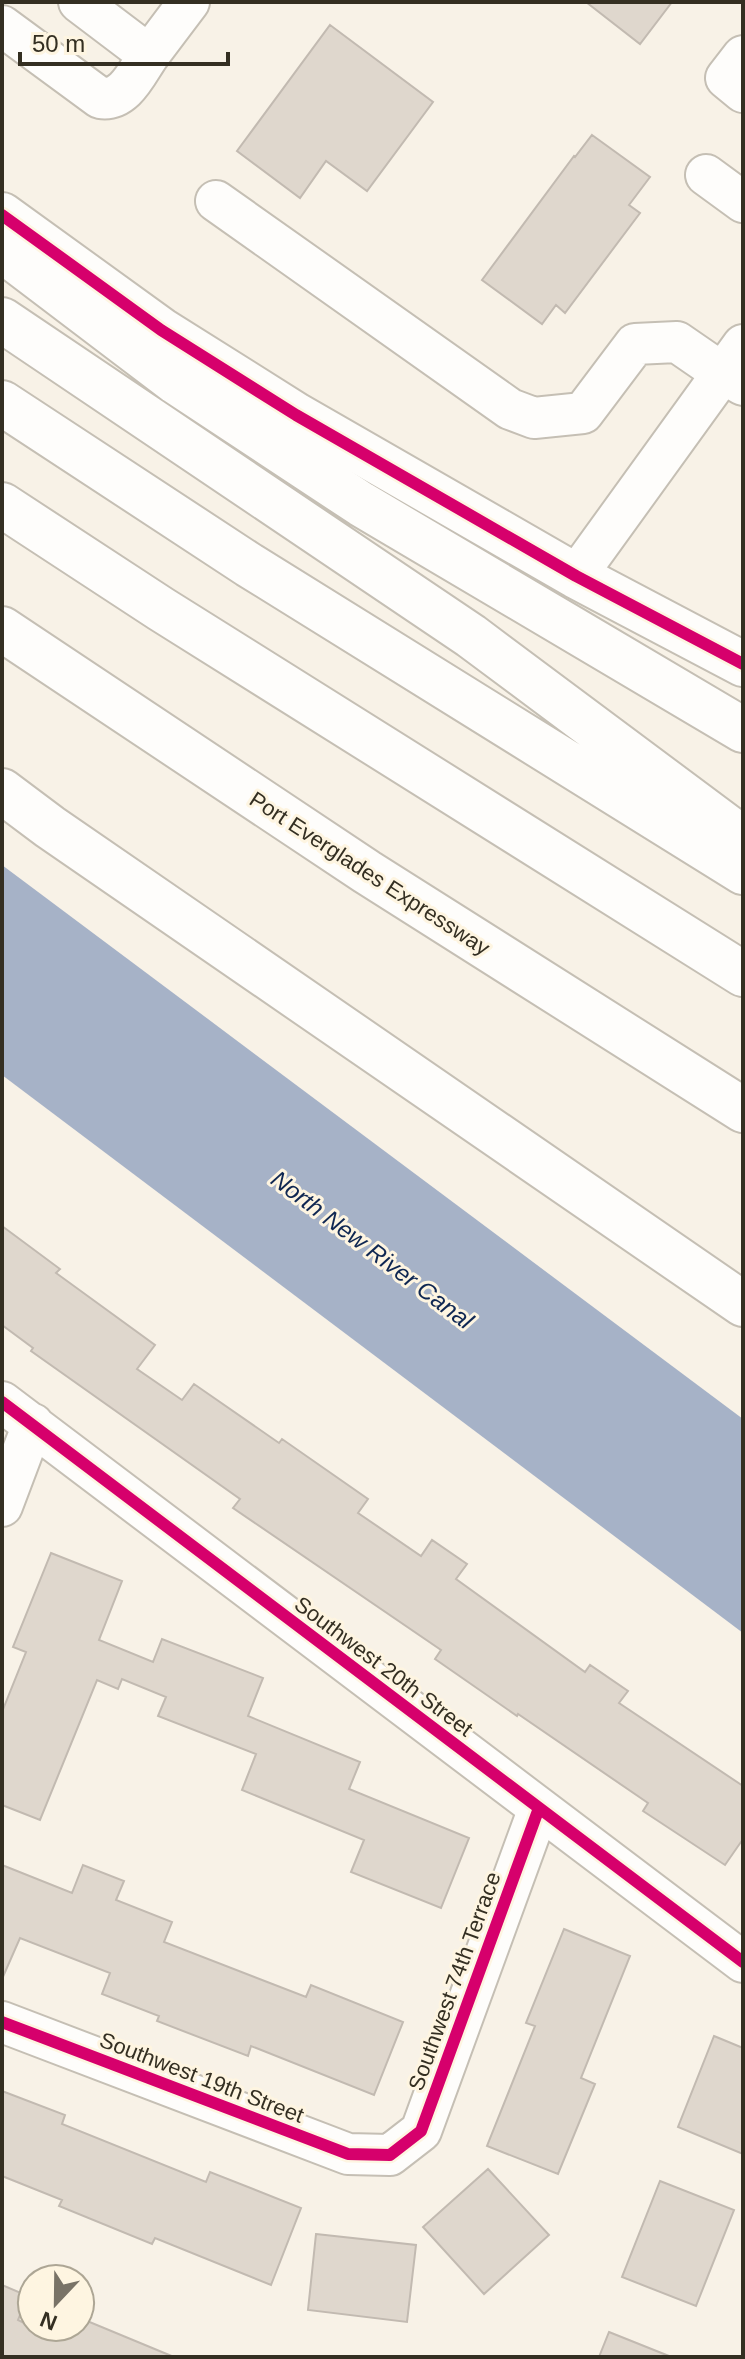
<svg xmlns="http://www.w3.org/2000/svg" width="745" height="2359" font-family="Helvetica,sans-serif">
<rect width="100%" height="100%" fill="#f8f2e7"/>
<path fill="#a6b2c7" d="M 2,865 L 743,1419 L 743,1633 L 2,1075 Z"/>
<path fill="#dfd7cd" stroke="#c2bab1" stroke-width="2" d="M 586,2 L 672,2 L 640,44 Z
M 330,25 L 433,102 L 367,191 L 326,161 L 300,198 L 237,151 Z
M 592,135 L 650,177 L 629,205 L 640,213 L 565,313 L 556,305 L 542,324 L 482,280 L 574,156 L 575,157 Z
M 2,1226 L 60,1269 L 56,1273 L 155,1345 L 137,1369 L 182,1400 L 194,1384 L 279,1443 L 282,1439 L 368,1499 L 358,1513 L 421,1556 L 432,1540 L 467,1564 L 456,1579 L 585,1672 L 590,1665 L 628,1691 L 619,1703 L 743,1786 L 743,1839 L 725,1865 L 643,1811 L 648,1803 L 518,1714 L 517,1716 L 435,1659 L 441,1650 L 233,1508 L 240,1499 L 31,1351 L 33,1348 L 2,1325 Z
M 51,1553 L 122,1581 L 99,1640 L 153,1662 L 162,1639 L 263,1678 L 248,1716 L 360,1762 L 349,1789 L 469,1838 L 441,1908 L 351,1872 L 364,1840 L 242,1790 L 256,1754 L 158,1716 L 166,1697 L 122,1679 L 118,1689 L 97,1680 L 40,1820 L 2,1805 L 2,1712 L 26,1652 L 13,1647 Z
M 2,1865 L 72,1893 L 83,1865 L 124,1881 L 116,1900 L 172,1922 L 164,1942 L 306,1997 L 311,1985 L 403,2022 L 374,2095 L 251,2046 L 248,2056 L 157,2021 L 159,2016 L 102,1994 L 110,1973 L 20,1938 L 2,1979 Z
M 564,1929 L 630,1956 L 581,2078 L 595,2084 L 558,2174 L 487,2146 L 535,2026 L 526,2023 Z
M 714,2036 L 743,2048 L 743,2154 L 678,2127 Z
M 2,2091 L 65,2115 L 62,2124 L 206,2182 L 210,2172 L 301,2208 L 271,2285 L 155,2238 L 152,2244 L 59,2206 L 62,2200 L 2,2176 Z
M 488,2169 L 549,2235 L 484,2294 L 423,2227 Z
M 660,2181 L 734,2210 L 696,2306 L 622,2277 Z
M 316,2234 L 416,2245 L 407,2322 L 308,2310 Z
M 2,2285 L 28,2296 L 18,2320 L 32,2327 L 61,2338 L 66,2327 L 80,2327 L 80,2318 L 174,2357 L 2,2357 Z
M 609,2332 L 669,2356 L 669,2357 L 599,2357 Z"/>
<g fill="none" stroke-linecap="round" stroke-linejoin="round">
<defs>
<path id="minor" d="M 79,2 L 149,55 L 189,2
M 2,26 L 100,98 C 125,102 137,72 149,55
M 743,56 L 726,78 L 743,92
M 706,175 L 743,202
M 216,201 L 510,409 L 534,418 L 583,413 L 635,344 L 677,342 L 722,373 L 743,385
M 576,576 L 743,345
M 2,1402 L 743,1962
M 2,1506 L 33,1424
M 2,2022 L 348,2154 L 390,2155 L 421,2131 L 539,1808"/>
<path id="major" d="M 2,215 L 161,330 L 296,415 L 576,576 L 743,664
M 2,791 L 50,827 L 743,1304"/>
<path id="highway" d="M 2,250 L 176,382 L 361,504 L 743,730
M 2,320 L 471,636 L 743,839
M 2,403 L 249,565 L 743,872
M 2,505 L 161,609 L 743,974
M 2,629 L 367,872 L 743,1110"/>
</defs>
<use href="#minor" stroke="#c5bfb4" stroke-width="44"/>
<use href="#major" stroke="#c5bfb4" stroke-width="48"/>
<use href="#highway" stroke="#c5bfb4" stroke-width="48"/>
<use href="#minor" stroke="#fefdfb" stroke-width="40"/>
<use href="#major" stroke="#fefdfb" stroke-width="44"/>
<use href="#highway" stroke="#fefdfb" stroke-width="44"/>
<defs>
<path id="cycleway" d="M 2,215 L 161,330 L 296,415 L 576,576 L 743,664
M 2,1402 L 743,1962
M 2,2022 L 348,2154 L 390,2155 L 421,2131 L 539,1808"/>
</defs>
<use href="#cycleway" stroke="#fef5e1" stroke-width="17"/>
<use href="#cycleway" stroke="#d6006c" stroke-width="12"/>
</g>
<g text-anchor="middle" stroke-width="6" stroke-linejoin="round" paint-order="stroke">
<g font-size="22" fill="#342f22" stroke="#fef5e1">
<text transform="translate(370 873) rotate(33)" y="8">Port Everglades Expressway</text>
<text transform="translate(384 1666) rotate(37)" y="8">Southwest 20th Street</text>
<text transform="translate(454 1981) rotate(-70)" y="8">Southwest 74th Terrace</text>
<text transform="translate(202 2077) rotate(21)" y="8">Southwest 19th Street</text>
</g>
<g font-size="24" font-style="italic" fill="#0f2752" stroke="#fef5e1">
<text transform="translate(372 1250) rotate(37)" y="8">North New River Canal</text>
</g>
</g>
<rect width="745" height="2359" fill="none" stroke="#342f22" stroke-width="8"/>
<g transform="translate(56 2303) rotate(202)"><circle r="38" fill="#fef5e1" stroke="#ada695" stroke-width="2"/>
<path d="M0-6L14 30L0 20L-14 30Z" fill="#797367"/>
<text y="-12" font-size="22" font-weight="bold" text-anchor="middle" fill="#342f22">N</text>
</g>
<path d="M20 52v12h208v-12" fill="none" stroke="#342f22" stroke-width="4"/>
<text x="32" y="52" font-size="24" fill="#342f22" stroke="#fef5e1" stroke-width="6" paint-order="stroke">50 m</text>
</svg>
